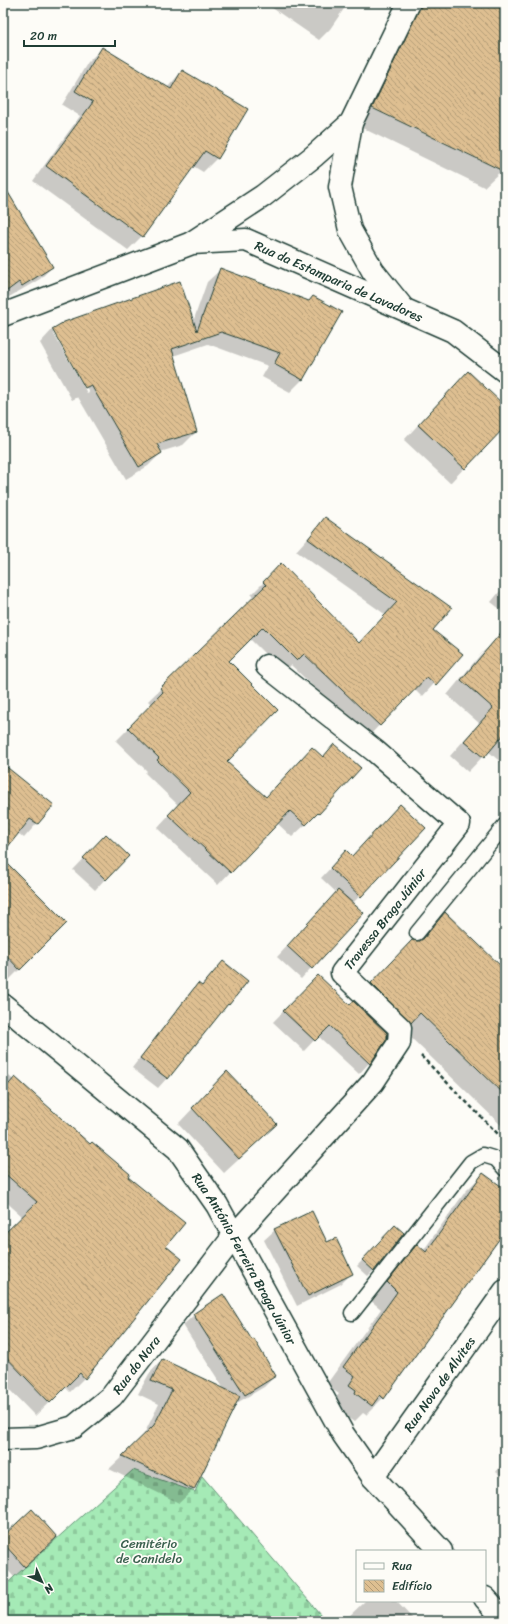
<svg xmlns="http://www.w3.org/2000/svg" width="508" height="1624" font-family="Sriracha,sans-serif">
<defs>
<pattern id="cemetery-stones" width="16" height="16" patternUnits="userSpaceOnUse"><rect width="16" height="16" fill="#a5eab6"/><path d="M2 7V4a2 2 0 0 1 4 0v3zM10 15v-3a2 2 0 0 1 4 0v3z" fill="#8eca9d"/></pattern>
<pattern id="building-back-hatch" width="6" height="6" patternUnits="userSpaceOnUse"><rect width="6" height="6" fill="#debf91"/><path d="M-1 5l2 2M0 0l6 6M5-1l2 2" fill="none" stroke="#b39c77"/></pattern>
</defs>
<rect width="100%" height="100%" fill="#fdfcf7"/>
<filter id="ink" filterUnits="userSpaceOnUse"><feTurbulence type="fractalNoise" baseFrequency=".025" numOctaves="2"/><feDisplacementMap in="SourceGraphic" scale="8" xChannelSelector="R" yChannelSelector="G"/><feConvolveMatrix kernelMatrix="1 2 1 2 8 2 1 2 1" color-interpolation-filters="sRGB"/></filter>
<g filter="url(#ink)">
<path fill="url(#cemetery-stones)" stroke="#629475" d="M 133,1470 L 195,1492 L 202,1476 L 326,1621 L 3,1621 L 3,1587 Z"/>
<path fill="#0003" fill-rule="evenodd" d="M 265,3 L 348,3 L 330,29 L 319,40 Z
M 414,3 L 488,3 L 505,11 L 505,163 L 502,170 L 484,187 L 356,125 ZM 368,104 L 496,166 L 496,168 L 367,106 Z
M 102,48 L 167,88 L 182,71 L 217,158 L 203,172 L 193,166 L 142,236 L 128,250 L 33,181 L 80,116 L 62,105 L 88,62 Z
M 3,187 L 52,267 L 40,279 L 9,297 L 7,293 L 3,296 Z
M 220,270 L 308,302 L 313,297 L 341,312 L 302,380 L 290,392 L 262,377 L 268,366 L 208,344 L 173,356 L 196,432 L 183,445 L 160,452 L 161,453 L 148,466 L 126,479 L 78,397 L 72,400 L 40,343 L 52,330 L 65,323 L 193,322 L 207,282 ZM 53,333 L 55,333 L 89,392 L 87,393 Z
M 453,387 L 505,407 L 505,425 L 450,483 L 404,440 Z
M 325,519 L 432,630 L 461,654 L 422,697 L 414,689 L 367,738 L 291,665 L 284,673 L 250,639 L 227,661 L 226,762 L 265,798 L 322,758 L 334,746 L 318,813 L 292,837 L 277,823 L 218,885 L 157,828 L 178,805 L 145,773 L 147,771 L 116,741 L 152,705 L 148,701 L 254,598 L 251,595 L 281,565 L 358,644 L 386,615 L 296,551 Z
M 505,585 L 505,613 L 491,602 Z
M 496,640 L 505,648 L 505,766 L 488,751 L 468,772 L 450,756 L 479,723 L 447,695 L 481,654 Z
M 3,766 L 53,805 L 24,838 L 18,833 L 3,852 Z
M 425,828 L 352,904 L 311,968 L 301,979 L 277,957 L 337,893 L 321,878 L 337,861 L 352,857 Z
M 95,847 L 105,879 L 95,890 L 73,870 Z
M 3,860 L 66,923 L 6,983 L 3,980 Z
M 445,913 L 505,971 L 505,1129 L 403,1030 L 393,1039 L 386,1032 L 369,1063 L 359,1074 L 318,1036 L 304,1051 L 273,1022 L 307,987 L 350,1006 L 395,959 L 419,942 Z
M 223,962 L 228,1004 L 218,1014 L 167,1078 L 158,1088 L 132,1068 L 189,994 L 198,984 L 201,986 Z
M 3,1071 L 127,1177 L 165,1247 L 181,1259 L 84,1378 L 70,1392 L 65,1387 L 35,1416 L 3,1383 L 3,1237 L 23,1217 L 3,1199 Z
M 213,1087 L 261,1139 L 224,1173 L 178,1124 Z
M 483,1174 L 505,1190 L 505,1229 L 383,1398 L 366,1415 L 363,1413 L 354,1422 L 338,1411 L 332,1402 L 339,1394 L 326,1385 L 381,1309 L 370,1300 L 400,1263 L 417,1246 L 423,1251 L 465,1192 Z
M 275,1230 L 327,1243 L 352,1273 L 341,1284 L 297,1306 L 264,1240 Z
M 390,1232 L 374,1270 L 368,1276 L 357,1266 Z
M 194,1315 L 275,1376 L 264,1387 L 235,1404 L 193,1490 L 179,1503 L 109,1469 L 142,1438 L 159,1404 L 138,1394 L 149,1374 L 162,1360 L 224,1389 L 183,1325 Z
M 505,1459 L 505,1479 L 496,1472 Z
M 3,1538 L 45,1547 L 14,1577 L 3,1565 Z
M 365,1601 L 396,1601 L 415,1621 L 344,1621 Z"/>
<path fill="url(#building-back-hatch)" stroke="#1f3d34" d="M 422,3 L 491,3 L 505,10 L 505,172 L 372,108 Z
M 102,47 L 171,89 L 182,70 L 248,109 L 218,159 L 205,151 L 143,237 L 46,166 L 93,102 L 75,91 Z
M 3,184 L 53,267 L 22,286 L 19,282 L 3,294 Z
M 220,268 L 309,301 L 313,296 L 342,312 L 303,380 L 274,364 L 280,353 L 221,332 L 172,349 L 197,432 L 157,444 L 162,453 L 139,467 L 91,385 L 85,388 L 52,329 L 64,322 L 180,281 L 197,331 Z
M 468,371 L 505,406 L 505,427 L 465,469 L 418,425 Z
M 325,517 L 452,608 L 433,630 L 463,654 L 436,685 L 427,677 L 380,726 L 304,654 L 297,661 L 263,627 L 229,661 L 278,710 L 227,762 L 266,797 L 312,747 L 323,757 L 334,744 L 361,768 L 319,814 L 318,813 L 306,825 L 290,811 L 231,873 L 168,815 L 190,792 L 157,760 L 159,758 L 128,728 L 163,692 L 160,688 L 266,585 L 263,582 L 281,563 L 359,643 L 397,602 L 308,539 Z
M 505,628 L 505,733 L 484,758 L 464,741 L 493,708 L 461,680 Z
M 3,764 L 54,805 L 38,824 L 30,819 L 3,853 Z
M 400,804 L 426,828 L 361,897 L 330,868 L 346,850 L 352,856 Z
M 106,834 L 129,856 L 106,880 L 83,858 Z
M 3,859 L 67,923 L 20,970 L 3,952 Z
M 338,890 L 364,913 L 312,969 L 287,946 Z
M 445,912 L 505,970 L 505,1095 L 420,1013 L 411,1023 L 371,983 L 412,940 L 420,941 L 424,938 Z
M 223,961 L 248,981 L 229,1005 L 228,1004 L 168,1079 L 140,1058 L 198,983 L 202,986 Z
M 318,975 L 350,1005 L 353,1001 L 387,1033 L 387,1039 L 370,1064 L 330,1026 L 315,1041 L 283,1011 Z
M 227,1071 L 277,1124 L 239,1159 L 192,1108 Z
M 15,1077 L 90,1144 L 92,1142 L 130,1174 L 128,1177 L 185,1223 L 166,1246 L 182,1259 L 85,1379 L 80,1373 L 50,1403 L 3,1354 L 3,1235 L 37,1202 L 3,1172 L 3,1091 Z
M 483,1173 L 505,1189 L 505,1231 L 384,1399 L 380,1395 L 372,1406 L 355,1393 L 356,1390 L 349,1385 L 355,1376 L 343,1367 L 397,1292 L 387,1282 L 417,1244 L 426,1252 Z
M 312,1211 L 327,1242 L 336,1238 L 353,1274 L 308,1296 L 274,1229 Z
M 395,1225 L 404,1233 L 374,1271 L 362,1260 Z
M 223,1294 L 252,1340 L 254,1339 L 276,1376 L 245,1395 L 193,1314 Z
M 162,1359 L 240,1396 L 194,1490 L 122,1456 L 154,1425 L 172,1390 L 151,1381 Z
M 32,1509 L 57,1537 L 25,1567 L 3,1543 L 3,1536 Z"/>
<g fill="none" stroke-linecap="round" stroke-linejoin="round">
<defs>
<path id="lane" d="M 417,933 L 505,825
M 352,1313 L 471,1162 L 483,1155 L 496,1159 L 505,1169"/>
<g id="street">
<path d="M 193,242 L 263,196 L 314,156 L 351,123"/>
<path d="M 402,307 L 373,271 L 350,230 L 340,187 L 351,123 L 409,3"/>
<path id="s1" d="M 3,315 L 192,243 L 246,240 L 453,331 L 505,371"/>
<path id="s2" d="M 3,1439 L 36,1438 L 74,1427 L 112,1396 L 234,1236 L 373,1082 L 399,1043 L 400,1028 L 342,973 L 459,824 L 375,751 L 267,666"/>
<path id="s3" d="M 373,1477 L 505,1291"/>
</g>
<g id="secondary">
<path id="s4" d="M 3,1005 L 178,1149 L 217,1205 L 343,1434 L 373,1477 L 441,1551"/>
<path d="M 485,1598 L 505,1620"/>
</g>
</defs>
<use href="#lane" stroke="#1f3d34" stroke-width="17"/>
<use href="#street" stroke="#1f3d34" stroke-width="25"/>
<use href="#secondary" stroke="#1f3d34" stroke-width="25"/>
<path stroke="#1f3d34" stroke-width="2.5" stroke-dasharray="4 3" stroke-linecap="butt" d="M 421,1056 L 498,1134"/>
<use href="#lane" stroke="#fdfcf7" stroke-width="14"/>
<use href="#street" stroke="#fdfcf7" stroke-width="22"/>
<use href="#secondary" stroke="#fdfcf7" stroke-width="22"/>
</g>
</g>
<g text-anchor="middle" stroke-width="3.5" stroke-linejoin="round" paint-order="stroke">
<g font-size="13" fill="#1f3d34" stroke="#fdfcf7">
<text dy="5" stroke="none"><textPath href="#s1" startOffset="358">Rua da Estamparia de Lavadores</textPath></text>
<text dy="5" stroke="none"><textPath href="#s2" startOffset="741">Travessa Braga Júnior</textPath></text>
<text dy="5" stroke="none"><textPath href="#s4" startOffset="355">Rua António Ferreira Braga Júnior</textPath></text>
<text dy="5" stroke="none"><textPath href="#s2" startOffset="161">Rua do Nora</textPath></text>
<text dy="5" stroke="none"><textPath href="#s3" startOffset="114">Rua Nova de Alvites</textPath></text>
</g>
<g font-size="13" fill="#3a604e" stroke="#fdfcf7">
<text x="149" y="1548">Cemitério<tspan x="149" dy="15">de Canidelo</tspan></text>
</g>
</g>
<rect width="508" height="1624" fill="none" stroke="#fdfcf7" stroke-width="16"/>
<rect x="8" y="8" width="492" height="1608" fill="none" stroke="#1f3d34" stroke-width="1.5" filter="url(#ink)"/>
<rect x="356" y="1550" width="130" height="52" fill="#fdfcf7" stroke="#a4b0a9"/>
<rect x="364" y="1563" width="20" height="6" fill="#fdfcf7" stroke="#a4b0a9"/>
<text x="392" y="1570" font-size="12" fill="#1f3d34">Rua</text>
<rect x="364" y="1580" width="20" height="12" fill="url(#building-back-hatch)" stroke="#a4b0a9"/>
<text x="392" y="1590" font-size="12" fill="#1f3d34">Edifício</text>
<g transform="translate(42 1582) rotate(135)" stroke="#fdfcf7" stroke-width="3" paint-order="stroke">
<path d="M0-3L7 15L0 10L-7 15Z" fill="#1f3d34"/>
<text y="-6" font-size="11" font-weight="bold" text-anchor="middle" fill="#1f3d34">N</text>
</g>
<path d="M24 40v6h91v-6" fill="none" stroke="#1f3d34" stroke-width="2"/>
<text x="30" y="40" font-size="12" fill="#1f3d34" stroke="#fdfcf7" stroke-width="3" paint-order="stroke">20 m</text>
</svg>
